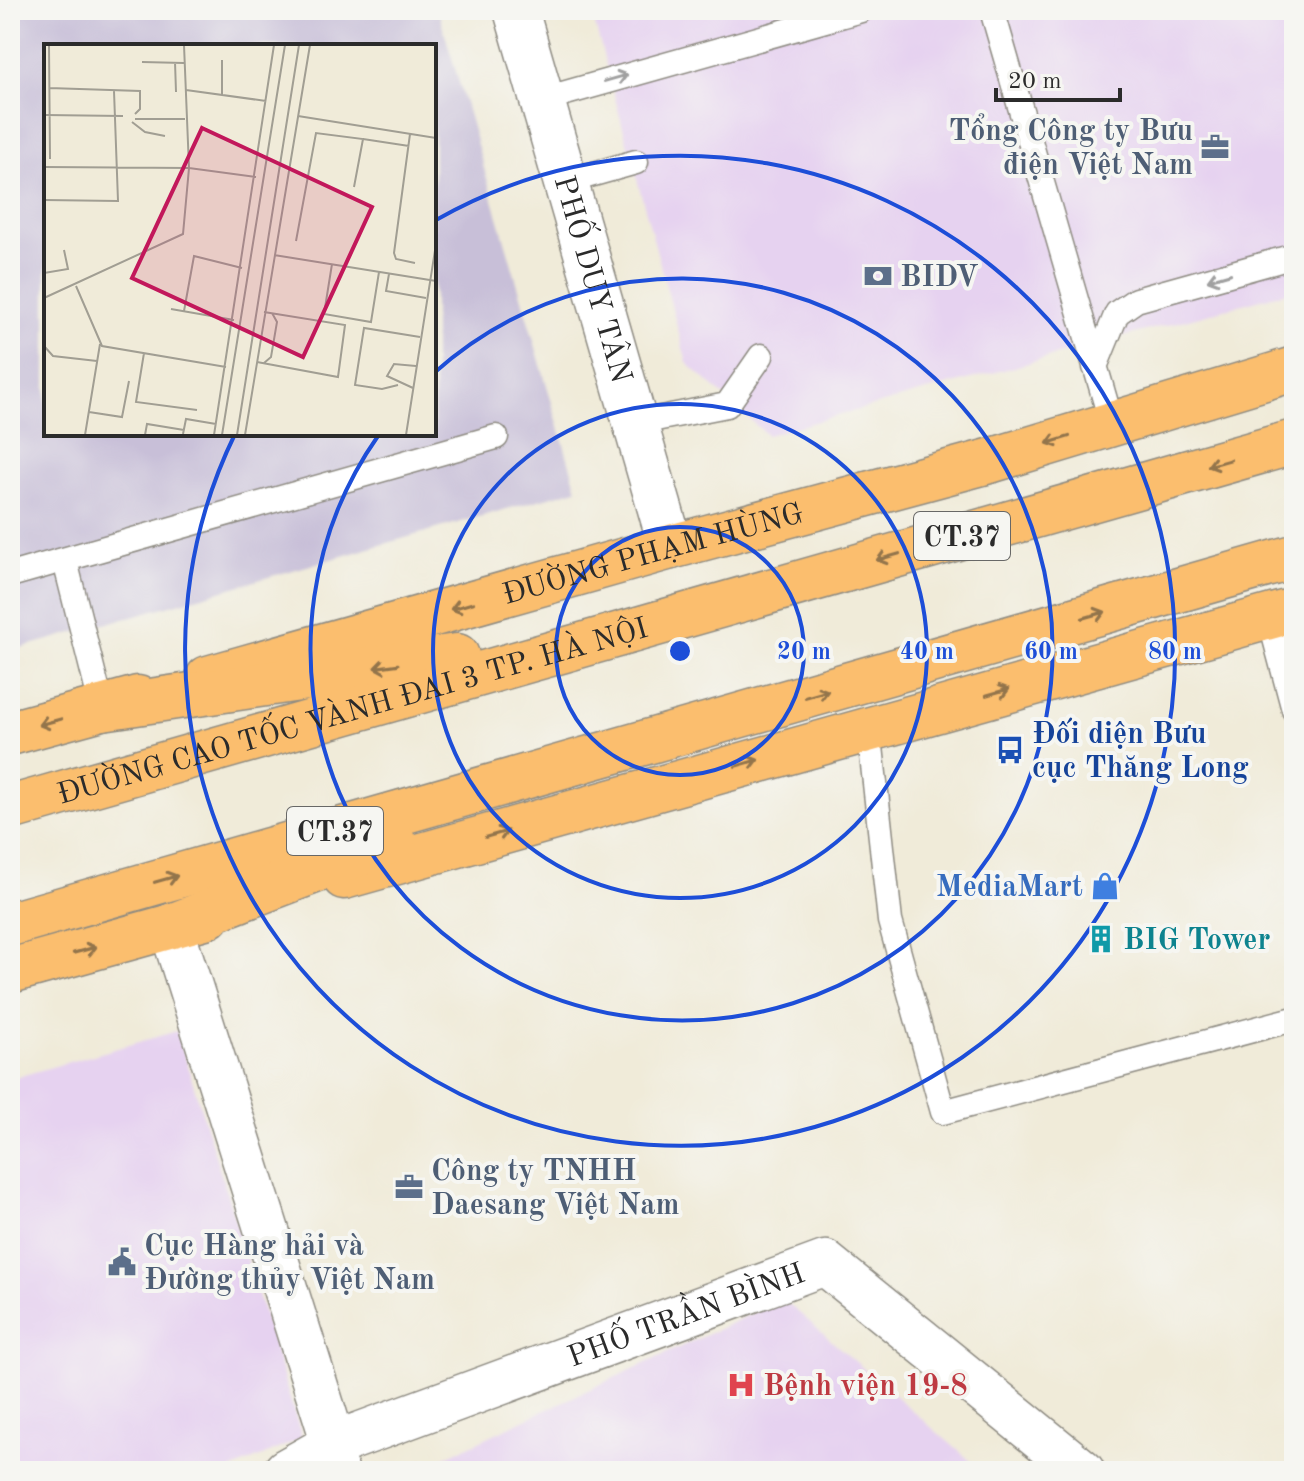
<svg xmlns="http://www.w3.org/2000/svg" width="1304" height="1481" font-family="'Old Standard TT',serif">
<rect width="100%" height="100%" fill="#f6f6f2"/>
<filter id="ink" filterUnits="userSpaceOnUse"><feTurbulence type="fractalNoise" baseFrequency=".0125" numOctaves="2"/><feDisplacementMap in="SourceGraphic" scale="16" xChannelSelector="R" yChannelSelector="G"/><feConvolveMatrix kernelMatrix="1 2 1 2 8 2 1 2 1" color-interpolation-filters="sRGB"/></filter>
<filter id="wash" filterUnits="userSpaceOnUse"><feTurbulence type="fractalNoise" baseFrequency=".006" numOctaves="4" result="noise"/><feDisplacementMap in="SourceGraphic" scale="32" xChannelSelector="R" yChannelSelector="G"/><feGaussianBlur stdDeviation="1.8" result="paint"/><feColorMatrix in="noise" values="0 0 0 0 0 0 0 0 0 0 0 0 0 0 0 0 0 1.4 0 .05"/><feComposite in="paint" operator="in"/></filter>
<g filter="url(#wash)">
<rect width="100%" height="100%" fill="#f0ebd9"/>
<path fill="#e6d2f0" d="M 591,10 L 1294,10 L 1294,290 L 767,435 L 687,363 Z
M 177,1031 L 302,1438 L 229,1471 L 10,1471 L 10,1079 Z
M 783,1299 L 982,1471 L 415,1471 Z"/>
<path fill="#c8bfd8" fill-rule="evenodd" d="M 10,10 L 438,10 L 577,489 L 10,651 ZM 46,46 L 434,46 L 434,434 L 46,434 Z"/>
</g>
<g filter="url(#ink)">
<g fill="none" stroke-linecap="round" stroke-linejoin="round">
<defs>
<path id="service" d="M 992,10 L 1112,424
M 541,100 L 861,10
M 565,182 L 636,162
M 1095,367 L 1117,313 L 1136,300 L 1294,256
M 635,423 L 727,405 L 761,356
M 65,561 L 102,708
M 10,575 L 496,437
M 1269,616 L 1294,710
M 869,728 L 890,921 L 943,1112 L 1294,1019
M 334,1444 L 347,1471"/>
<g id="minor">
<path d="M 171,926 L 334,1444"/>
<path id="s1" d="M 286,1471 L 334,1444 L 825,1263 L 1082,1471"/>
</g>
<g id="tertiary">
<path id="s2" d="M 516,10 L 671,547"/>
</g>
<g id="primary">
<path id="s3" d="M 208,678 L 671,547 L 993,460 L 1294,369"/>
<path d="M 10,733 L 138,698"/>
<path d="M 344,877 L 1294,610"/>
<path d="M 10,971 L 208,916"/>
</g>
<g id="motorway">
<path d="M 102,708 L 457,656"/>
<path id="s4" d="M 10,808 L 1294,442"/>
<path d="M 10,924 L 1294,557"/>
<path d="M 171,926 L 393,841"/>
</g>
</defs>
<use href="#service" stroke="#8e8b82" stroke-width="27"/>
<use href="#minor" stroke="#8e8b82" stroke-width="47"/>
<use href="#tertiary" stroke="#8e8b82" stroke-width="47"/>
<use href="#primary" stroke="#8e8b82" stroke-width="47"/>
<use href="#motorway" stroke="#8e8b82" stroke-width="47"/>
<use href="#service" stroke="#fff" stroke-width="24"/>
<use href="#minor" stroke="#fff" stroke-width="44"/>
<use href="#tertiary" stroke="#fff" stroke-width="44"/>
<use href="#primary" stroke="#fbbe6e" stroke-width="44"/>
<use href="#motorway" stroke="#fbbe6e" stroke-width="44"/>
</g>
<defs><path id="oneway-shaft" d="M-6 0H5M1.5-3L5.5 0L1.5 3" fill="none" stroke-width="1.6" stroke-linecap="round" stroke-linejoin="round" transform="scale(2)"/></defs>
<g stroke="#a0a0a0">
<use href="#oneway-shaft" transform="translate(616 78) rotate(-16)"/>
<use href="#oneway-shaft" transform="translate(1219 277) rotate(164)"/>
</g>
<g stroke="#93744c">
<use href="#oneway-shaft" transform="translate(1058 440) rotate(163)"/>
<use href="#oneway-shaft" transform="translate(1219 463) rotate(164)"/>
<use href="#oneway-shaft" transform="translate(888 557) rotate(164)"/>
<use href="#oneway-shaft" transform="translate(462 606) rotate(164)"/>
<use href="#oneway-shaft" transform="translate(1094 615) rotate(-16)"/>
<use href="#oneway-shaft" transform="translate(386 666) rotate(172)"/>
<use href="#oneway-shaft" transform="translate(998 692) rotate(-16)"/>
<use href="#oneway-shaft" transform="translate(817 694) rotate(-16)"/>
<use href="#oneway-shaft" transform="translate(50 722) rotate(165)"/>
<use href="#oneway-shaft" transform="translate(747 763) rotate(-16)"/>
<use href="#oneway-shaft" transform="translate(497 834) rotate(-16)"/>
<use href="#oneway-shaft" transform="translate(166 879) rotate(-16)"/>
<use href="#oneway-shaft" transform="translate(85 950) rotate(-15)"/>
</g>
</g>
<g fill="none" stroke="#1d4ed8" stroke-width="4">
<circle cx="680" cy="651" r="124"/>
<circle cx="680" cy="651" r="247"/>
<path d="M434 373A371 371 0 1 1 378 436"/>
<path d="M436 220A495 495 0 1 1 235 434"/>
</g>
<defs>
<symbol id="office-bare" viewBox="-9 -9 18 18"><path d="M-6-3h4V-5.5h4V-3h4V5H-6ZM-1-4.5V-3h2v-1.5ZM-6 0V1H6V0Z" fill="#5c6f8a" stroke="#f6f6f2" stroke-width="2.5" paint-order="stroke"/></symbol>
<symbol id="bank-bare" viewBox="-9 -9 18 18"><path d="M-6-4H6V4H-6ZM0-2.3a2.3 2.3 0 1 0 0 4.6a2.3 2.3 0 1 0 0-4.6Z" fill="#5c6f8a" stroke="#f6f6f2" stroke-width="2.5" paint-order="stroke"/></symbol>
<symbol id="bus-bare" viewBox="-9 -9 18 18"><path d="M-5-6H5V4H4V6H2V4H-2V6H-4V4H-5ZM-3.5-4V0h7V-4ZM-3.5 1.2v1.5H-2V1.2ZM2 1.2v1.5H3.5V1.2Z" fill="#1a4fb4" stroke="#f6f6f2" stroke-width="2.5" paint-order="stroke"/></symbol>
<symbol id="shop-bare" viewBox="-9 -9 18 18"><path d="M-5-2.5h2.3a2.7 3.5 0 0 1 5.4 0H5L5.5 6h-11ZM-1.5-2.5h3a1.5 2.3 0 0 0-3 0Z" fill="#3f7fe0" stroke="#f6f6f2" stroke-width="2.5" paint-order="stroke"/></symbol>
<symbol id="building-bare" viewBox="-9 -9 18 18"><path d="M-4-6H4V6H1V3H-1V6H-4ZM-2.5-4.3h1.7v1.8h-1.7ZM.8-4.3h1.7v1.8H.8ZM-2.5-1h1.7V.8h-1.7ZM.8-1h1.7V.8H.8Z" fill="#0f9aa8" stroke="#f6f6f2" stroke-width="2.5" paint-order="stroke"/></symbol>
<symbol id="civic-bare" viewBox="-9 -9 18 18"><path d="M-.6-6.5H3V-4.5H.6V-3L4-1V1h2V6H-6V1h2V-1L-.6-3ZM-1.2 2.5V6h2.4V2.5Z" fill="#5c6f8a" stroke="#f6f6f2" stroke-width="2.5" paint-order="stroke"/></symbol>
<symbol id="hospital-bare" viewBox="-9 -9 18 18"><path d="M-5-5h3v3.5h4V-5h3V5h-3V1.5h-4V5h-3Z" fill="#e0444e" stroke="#f6f6f2" stroke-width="2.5" paint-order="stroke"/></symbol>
</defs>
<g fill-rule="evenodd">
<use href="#office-bare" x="1195" y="127" width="40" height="40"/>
<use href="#bank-bare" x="858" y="256" width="40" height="40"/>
<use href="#bus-bare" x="990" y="730" width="40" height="40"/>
<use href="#shop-bare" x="1085" y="866" width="40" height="40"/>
<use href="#building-bare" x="1081" y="919" width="40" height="40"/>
<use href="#office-bare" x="389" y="1167" width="40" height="40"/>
<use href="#civic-bare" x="102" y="1242" width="40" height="40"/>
<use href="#hospital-bare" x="721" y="1365" width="40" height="40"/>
</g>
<g text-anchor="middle" stroke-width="8" stroke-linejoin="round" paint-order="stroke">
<g fill="#f6f6f2" stroke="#686867" stroke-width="2">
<rect x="914" y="512" width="96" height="48" rx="6"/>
<rect x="287" y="807" width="96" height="48" rx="6"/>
</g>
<g font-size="28" font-weight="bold" fill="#2b2b2b">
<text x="962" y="546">CT.37</text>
<text x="335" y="841">CT.37</text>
</g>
<g font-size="30" font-weight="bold" fill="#4e5e75" stroke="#f6f6f2" text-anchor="start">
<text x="1193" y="140" text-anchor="end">Tổng Công ty Bưu<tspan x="1193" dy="34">điện Việt Nam</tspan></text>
<text x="900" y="286">BIDV</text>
<text x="431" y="1180">Công ty TNHH<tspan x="431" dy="34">Daesang Việt Nam</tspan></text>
<text x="144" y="1255">Cục Hàng hải và<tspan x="144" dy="34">Đường thủy Việt Nam</tspan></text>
</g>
<g font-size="30" fill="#2b2b2b" stroke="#f6f6f2">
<text dy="10" stroke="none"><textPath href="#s2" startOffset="280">PHỐ DUY TÂN</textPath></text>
<text dy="10" stroke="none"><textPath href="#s3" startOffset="462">ĐƯỜNG PHẠM HÙNG</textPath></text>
<text dy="10" stroke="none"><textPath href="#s4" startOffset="356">ĐƯỜNG CAO TỐC VÀNH ĐAI 3 TP. HÀ NỘI</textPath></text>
<text dy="10" stroke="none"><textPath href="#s1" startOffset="430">PHỐ TRẦN BÌNH</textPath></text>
</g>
<g font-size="30" font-weight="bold" fill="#164399" stroke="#f6f6f2" text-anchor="start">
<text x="1032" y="743">Đối diện Bưu<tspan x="1032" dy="34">cục Thăng Long</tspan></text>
</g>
<g font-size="30" font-weight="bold" fill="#366cbe" stroke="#f6f6f2" text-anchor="end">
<text x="1083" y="896">MediaMart</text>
</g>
<g font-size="30" font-weight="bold" fill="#0d838f" stroke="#f6f6f2" text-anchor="start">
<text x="1123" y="949">BIG Tower</text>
</g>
<g font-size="30" font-weight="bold" fill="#be3a42" stroke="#f6f6f2" text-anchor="start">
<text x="763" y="1395">Bệnh viện 19-8</text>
</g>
</g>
<g transform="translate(44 44)">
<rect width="392" height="392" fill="#f0ebd9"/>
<path fill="none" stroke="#a19e93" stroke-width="2" d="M 5,1 L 6,115M 98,18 L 140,19M 131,18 L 132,48M 5,44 L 96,47 L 96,65 L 91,70M 142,46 L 222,57M 178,51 L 178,16M 1,71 L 79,72M 254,72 L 392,94M 91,75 L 141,75M 88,78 L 101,88 L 121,92M 366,90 L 350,209 L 352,215 L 371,219M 319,95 L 365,102M 0,123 L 145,124 L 212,133M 0,156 L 74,157 L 70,47M 252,197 L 272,89 L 319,95 L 310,143M 230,211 L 392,237M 288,220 L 280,270 L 327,278 L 335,228M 0,229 L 24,225 L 20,206M 345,230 L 342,247 L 382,254M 32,242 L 58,302 L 182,323M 0,254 L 139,190 L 145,124 L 140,1M 127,265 L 190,276M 140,267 L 150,212 L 198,224M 0,302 L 9,312 L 53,317M 100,309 L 92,358 L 153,366M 213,318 L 294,333 L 301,281 L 220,268M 220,319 L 227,313 L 233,278 L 228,269M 354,341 L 338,345 L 311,341 L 320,284 L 376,293M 369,344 L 343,332 L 350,320 L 372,322M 45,368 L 78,373 L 85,337M 139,390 L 142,375 L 172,380M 41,391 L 56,300M 101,391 L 103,380 L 140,386M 170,391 L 230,1M 178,391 L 241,1M 193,391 L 255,1M 201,391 L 266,1M 362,391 L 392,200"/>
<path fill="#c2185b" fill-opacity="0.15" stroke="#c2185b" stroke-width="4" d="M 158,84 L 328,163 L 259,313 L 88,234 Z"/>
<rect width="392" height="392" fill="none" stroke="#2b2b2b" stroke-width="4"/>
</g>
<circle cx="680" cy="651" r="12" fill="#1d4ed8" stroke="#f6f6f2" stroke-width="4"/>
<g font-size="24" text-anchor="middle" font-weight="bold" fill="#1d4ed8" stroke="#f6f6f2" stroke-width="8" stroke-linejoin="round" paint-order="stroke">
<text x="804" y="659">20 m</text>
<text x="927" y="659">40 m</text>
<text x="1051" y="659">60 m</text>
<text x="1175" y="659">80 m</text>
</g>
<rect width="1304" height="1481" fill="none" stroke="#f6f6f2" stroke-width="40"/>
<path d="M996 88v12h124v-12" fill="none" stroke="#2b2b2b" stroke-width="4"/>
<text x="1008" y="88" font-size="24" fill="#2b2b2b" stroke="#f6f6f2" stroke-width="6" paint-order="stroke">20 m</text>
</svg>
